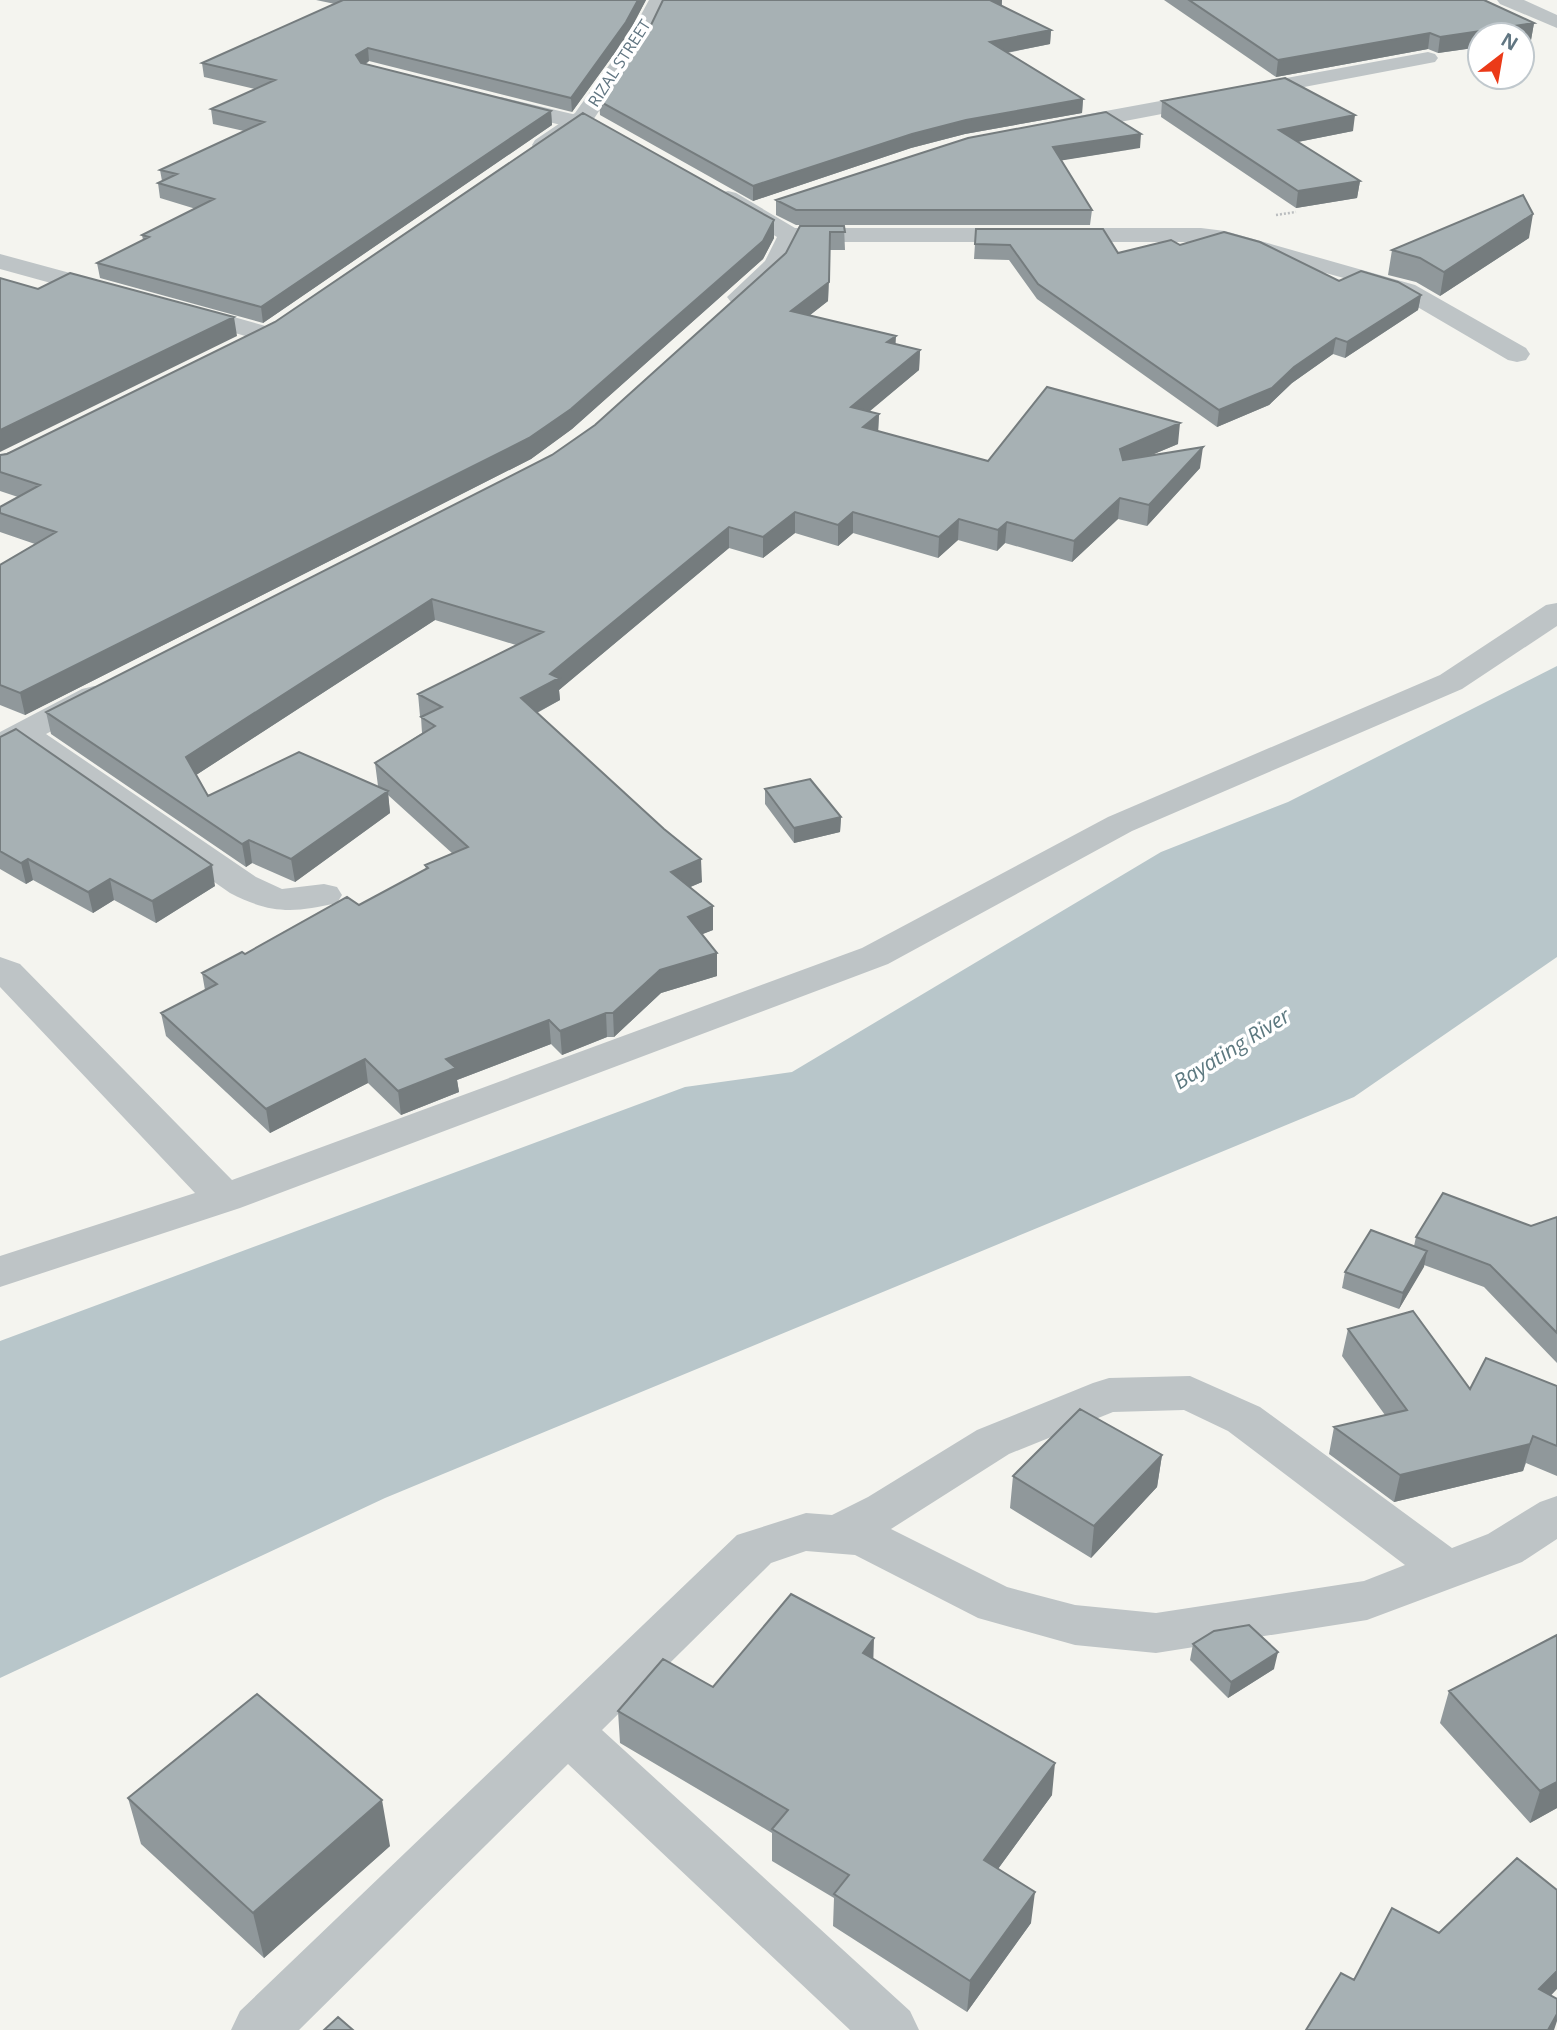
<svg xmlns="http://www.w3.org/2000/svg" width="1557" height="2030" font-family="'Open Sans',sans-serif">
<rect width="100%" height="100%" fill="#f4f4ef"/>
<path fill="#b8c6ca" d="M 1557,666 L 1557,957 L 1354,1097 L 385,1498 L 0,1678 L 0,1341 L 685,1087 L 792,1072 L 1161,852 L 1288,802 Z"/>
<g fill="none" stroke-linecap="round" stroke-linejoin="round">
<path stroke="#babdbf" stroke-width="2.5" stroke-dasharray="2 2" stroke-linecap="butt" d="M 1276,215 L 1296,212"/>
<path fill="#bec4c6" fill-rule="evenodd" d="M 1497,0 L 1524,0 L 1557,15 L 1557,28 L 1500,4 Z
M 1428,52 L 1435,54 L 1438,58 L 1435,62 L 1062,133 L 1054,131 L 1051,126 L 1054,121 L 1062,119 Z
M 501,97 L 585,117 L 588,122 L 585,127 L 577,129 L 493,108 L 490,103 L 493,98 Z
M 728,191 L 736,193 L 795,228 L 1201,228 L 1225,231 L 1415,285 L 1526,348 L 1530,354 L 1526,360 L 1517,362 L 1508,360 L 1397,295 L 1373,286 L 1223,245 L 1201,242 L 798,242 C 788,264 759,309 731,302 L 727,297 L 765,261 L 777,237 L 720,203 L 716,198 L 720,193 Z
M 0,254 L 118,286 L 122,291 L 118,296 L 109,299 L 0,269 Z
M 184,303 L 276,329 L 280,334 L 276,339 L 267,342 L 175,316 L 171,311 L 175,306 Z
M 1557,603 L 1557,626 L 1462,689 L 1132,831 L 888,964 L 240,1208 L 0,1287 L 0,1256 L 195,1193 L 0,987 L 0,957 L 20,964 L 232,1180 L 862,948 L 1108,817 L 1440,675 L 1546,605 Z
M 94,686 L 106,689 L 110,696 L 106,703 L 46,734 L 256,877 L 282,889 L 324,884 L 337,887 L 342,895 L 337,903 C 294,913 270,914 230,893 L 21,747 L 0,755 L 0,732 L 82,689 Z
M 1190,1376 L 1260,1407 L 1452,1548 L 1488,1534 L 1540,1502 L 1557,1496 L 1557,1539 L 1522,1562 L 1367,1620 L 1156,1653 L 1075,1645 L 978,1618 L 855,1555 L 806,1551 L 771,1563 L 602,1730 L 910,2011 L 919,2030 L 850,2030 L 568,1764 L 299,2030 L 231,2030 L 240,2011 L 737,1535 L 806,1513 L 832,1515 L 868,1497 L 977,1430 L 1093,1383 L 1109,1378 ZM 1184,1410 L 1228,1431 L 1405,1565 L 1364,1581 L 1156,1613 L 1075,1605 L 1007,1587 L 891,1529 L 1009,1454 L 1113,1412 Z"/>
<path fill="#bec4c6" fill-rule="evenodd" d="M 649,0 L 669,0 L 649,37 L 591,123 L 551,150 L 535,150 L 532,145 L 535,140 L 575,113 L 629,37 Z"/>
</g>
<path fill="#90989b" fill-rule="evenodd" d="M 316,0 L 646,0 L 627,36 L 572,112 L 369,61 L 366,64 L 551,111 L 552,125 L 263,323 L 100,278 L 97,263 L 143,240 L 142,235 L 196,209 L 160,198 L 158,183 L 162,181 L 160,170 L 244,131 L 213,124 L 211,109 L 255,89 L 204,77 L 202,63 L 335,4 Z
M 1002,0 L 1002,6 L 1051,30 L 1050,44 L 1007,53 L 1083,99 L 1082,113 L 965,134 L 911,148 L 753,201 L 600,115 L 599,101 L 651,25 Z
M 1164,0 L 1484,0 L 1534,23 L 1531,40 L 1438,53 L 1428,49 L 1276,77 Z
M 1162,101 L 1353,131 L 1298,142 L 1360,181 L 1357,198 L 1296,208 L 1161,117 Z
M 1140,148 L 1061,160 L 1092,210 L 1090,225 L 796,225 L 776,215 L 776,200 Z
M 774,220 L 774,238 L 763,259 L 572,429 L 531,459 L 25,715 L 0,705 L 0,565 L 35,544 L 0,532 L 0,507 L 18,497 L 0,491 L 0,455 Z
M 800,226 L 844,226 L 845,250 L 830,250 L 828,301 L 810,315 L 895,344 L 920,350 L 919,370 L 869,411 L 879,414 L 878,431 L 988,461 L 1178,444 L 1149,456 L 1200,468 L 1147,526 L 1118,519 L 1072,562 L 1005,543 L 997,551 L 958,540 L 938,558 L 853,533 L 838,546 L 795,533 L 763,558 L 729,548 L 559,690 L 560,700 L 537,713 L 702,882 L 690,887 L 713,906 L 713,930 L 702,934 L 717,953 L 717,976 L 661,993 L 614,1037 L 607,1037 L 562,1055 L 551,1044 L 457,1080 L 459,1092 L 401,1115 L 368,1083 L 270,1133 L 166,1036 L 161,1013 L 205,990 L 202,973 L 359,905 L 426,869 L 425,865 L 453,854 L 388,795 L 390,813 L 295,882 L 252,863 L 246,867 L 51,734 L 46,712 L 552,455 L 595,425 L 786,253 ZM 435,620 L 516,645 L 418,694 L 420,716 L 422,717 L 421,717 L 422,733 L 375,763 L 378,786 L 380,787 L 208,796 L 196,775 Z
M 976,229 L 1118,253 L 1180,245 L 1339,281 L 1421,295 L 1418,310 L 1345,358 L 1333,354 L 1292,383 L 1269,405 L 1217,427 L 1037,299 L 1009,260 L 974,259 Z
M 1529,238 L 1440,296 L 1416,282 L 1388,275 L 1392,250 Z
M 0,737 L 215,886 L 156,923 L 114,900 L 93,913 L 33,880 L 26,884 L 0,869 Z
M 765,789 L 841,817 L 840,832 L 794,843 L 765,804 Z
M 1557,1217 L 1557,1363 L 1484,1287 L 1424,1265 L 1399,1309 L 1342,1288 L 1345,1272 L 1414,1246 L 1416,1237 L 1531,1226 Z
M 1348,1329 L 1470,1389 L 1557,1386 L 1557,1476 L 1526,1463 L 1523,1471 L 1394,1502 L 1329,1454 L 1334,1427 L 1385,1415 L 1342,1356 Z
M 1162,1455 L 1157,1487 L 1091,1558 L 1010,1508 L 1013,1476 Z
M 1557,1635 L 1557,1808 L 1530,1823 L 1440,1723 L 1449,1691 Z
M 1193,1644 L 1274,1669 L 1228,1698 L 1190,1660 Z
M 874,1659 L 1052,1795 L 998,1869 L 1031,1923 L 967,2012 L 833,1926 L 834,1898 L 772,1861 L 772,1833 L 620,1743 L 618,1711 L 713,1687 Z
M 128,1798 L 390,1846 L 264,1958 L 141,1844 Z"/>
<path fill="#757c7e" d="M 638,0 L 646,0 L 627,36 L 572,112 L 571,98 Z
M 984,0 L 1002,0 L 1001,8 Z
M 1534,23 L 1531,40 L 1522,41 L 1522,35 L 1480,35 L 1480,47 L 1438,53 L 1440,37 Z
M 1051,30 L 1050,44 L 989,56 L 990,42 Z
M 1430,33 L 1428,49 L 1276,77 L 1278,60 Z
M 368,48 L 369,61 L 358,68 L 356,55 Z
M 1083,99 L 1082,113 L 965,134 L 911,148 L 753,201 L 753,186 L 912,134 L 966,120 Z
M 551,111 L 552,125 L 263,323 L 261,307 Z
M 1355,115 L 1353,131 L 1277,146 L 1279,130 Z
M 1141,134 L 1140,148 L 1052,162 L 1053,147 Z
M 1360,181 L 1357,198 L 1296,208 L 1298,191 Z
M 1533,214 L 1529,238 L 1440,296 L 1444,272 Z
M 774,220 L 774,238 L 763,259 L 572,429 L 531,459 L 25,715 L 20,693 Z
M 830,250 L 828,301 L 791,330 L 791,311 Z
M 1421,295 L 1418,310 L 1345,358 L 1347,342 Z
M 234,317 L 237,336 L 0,452 L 0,430 Z
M 896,336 L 895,355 L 887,342 Z
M 1336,338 L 1333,354 L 1292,383 L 1269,405 L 1217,427 L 1219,410 L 1294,367 Z
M 920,350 L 919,370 L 851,427 L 851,407 Z
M 879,414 L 878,434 L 863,427 Z
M 1180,423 L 1178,444 L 1118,469 L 1120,449 Z
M 1203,447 L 1200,468 L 1147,526 L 1149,505 Z
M 1120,498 L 1118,519 L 1072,562 L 1074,541 Z
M 795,512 L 795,533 L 763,558 L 763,537 Z
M 853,512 L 853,533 L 838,546 L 838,525 Z
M 959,519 L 958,540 L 938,558 L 939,537 Z
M 1007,522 L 1005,543 L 997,551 L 998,530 Z
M 729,527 L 729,548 L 559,690 L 560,700 L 523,720 L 521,698 Z
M 432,599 L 435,620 L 190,779 L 186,757 Z
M 388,791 L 390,813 L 295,882 L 291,859 Z
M 841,817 L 840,832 L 794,843 L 794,828 Z
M 249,840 L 252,863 L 246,867 L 242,844 Z
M 28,859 L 33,880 L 26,884 L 21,863 Z
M 701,859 L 702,882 L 672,895 L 671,872 Z
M 212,865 L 215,886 L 156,923 L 152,901 Z
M 110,879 L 114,900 L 93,913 L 88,892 Z
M 713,906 L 713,930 L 688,940 L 688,917 Z
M 717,953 L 717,976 L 661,993 L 614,1037 L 613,1013 L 660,970 Z
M 606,1013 L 607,1037 L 562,1055 L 560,1031 Z
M 549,1020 L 551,1044 L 457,1080 L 459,1092 L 401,1115 L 398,1091 L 446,1059 Z
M 365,1059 L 368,1083 L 270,1133 L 266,1109 Z
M 1427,1251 L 1424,1267 L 1399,1309 L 1403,1293 Z
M 1533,1436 L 1523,1471 L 1394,1502 L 1400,1475 Z
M 1162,1455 L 1157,1487 L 1091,1558 L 1094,1526 Z
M 874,1638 L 873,1670 L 863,1653 Z
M 1278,1652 L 1274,1669 L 1228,1698 L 1231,1682 Z
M 1055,1763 L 1052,1795 L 981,1892 L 984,1860 Z
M 1557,1782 L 1557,1808 L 1530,1823 L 1540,1791 Z
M 382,1800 L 390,1846 L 264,1958 L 253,1913 Z
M 1035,1892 L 1031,1923 L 967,2012 L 970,1981 Z
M 1557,1971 L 1557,1989 L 1529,2019 L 1539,1989 Z
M 1557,2014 L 1557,2021 L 1554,2030 L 1548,2030 Z"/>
<path fill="#a7b1b4" stroke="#757c7e" stroke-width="2" d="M 343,0 L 638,0 L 626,22 L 571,98 L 368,48 L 356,55 L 361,63 L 551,111 L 261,307 L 97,263 L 149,237 L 142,235 L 214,199 L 158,183 L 177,174 L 160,170 L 264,122 L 211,109 L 275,80 L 202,63 Z
M 663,0 L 990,0 L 1051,30 L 990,42 L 1083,99 L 966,120 L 912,134 L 753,186 L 599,101 L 651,25 Z
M 1189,0 L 1484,0 L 1534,23 L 1440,37 L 1430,33 L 1278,60 Z
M 1285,78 L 1355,115 L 1279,130 L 1360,181 L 1298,191 L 1162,101 Z
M 1106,112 L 1141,134 L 1053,147 L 1092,210 L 796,210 L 776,200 L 968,138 Z
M 583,113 L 774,220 L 763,241 L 571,409 L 529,438 L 20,693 L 0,685 L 0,565 L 56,532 L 0,513 L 0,507 L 40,485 L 0,472 L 0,455 L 7,454 L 275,322 Z
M 1523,195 L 1533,214 L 1444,272 L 1420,258 L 1392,250 Z
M 800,226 L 844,226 L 845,232 L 830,232 L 829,282 L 791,311 L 896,336 L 887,342 L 920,350 L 851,407 L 879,414 L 863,427 L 988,461 L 1047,387 L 1180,423 L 1120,449 L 1123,460 L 1203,447 L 1149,505 L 1120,498 L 1074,541 L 1007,522 L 998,530 L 959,519 L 939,537 L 853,512 L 838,525 L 795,512 L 763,537 L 729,527 L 550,674 L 559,678 L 521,698 L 664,829 L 701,859 L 671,872 L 713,906 L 688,917 L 717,953 L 660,970 L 613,1013 L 606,1013 L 560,1031 L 549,1020 L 446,1059 L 456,1068 L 398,1091 L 365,1059 L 266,1109 L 161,1013 L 217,984 L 202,973 L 242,952 L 245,954 L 347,897 L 359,905 L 428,868 L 425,865 L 468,847 L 375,763 L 435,726 L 421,717 L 442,707 L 418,694 L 543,632 L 432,599 L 186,757 L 208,796 L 299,752 L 388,791 L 291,859 L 249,840 L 242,844 L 46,712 L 552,455 L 595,425 L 786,253 Z
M 976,229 L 1103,229 L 1118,253 L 1171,240 L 1180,245 L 1224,232 L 1260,242 L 1339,281 L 1361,271 L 1398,282 L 1421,295 L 1347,342 L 1336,338 L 1294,367 L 1272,388 L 1219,410 L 1038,284 L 1010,245 L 975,244 Z
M 70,273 L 234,317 L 0,430 L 0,278 L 38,289 Z
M 16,729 L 212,865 L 152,901 L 110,879 L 88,892 L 28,859 L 21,863 L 0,851 L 0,737 Z
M 810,779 L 841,817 L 794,828 L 765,789 Z
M 1443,1193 L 1531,1226 L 1557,1217 L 1557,1333 L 1490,1265 L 1416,1237 Z
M 1371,1230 L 1427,1251 L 1403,1293 L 1345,1272 Z
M 1413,1311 L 1470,1389 L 1486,1358 L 1557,1386 L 1557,1446 L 1533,1436 L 1530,1444 L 1400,1475 L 1334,1427 L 1407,1410 L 1348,1329 Z
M 1080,1409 L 1162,1455 L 1094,1526 L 1013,1476 Z
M 791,1594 L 874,1638 L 863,1653 L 1055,1763 L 984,1860 L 1035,1892 L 970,1981 L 834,1894 L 849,1875 L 772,1829 L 788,1810 L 618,1711 L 663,1659 L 713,1687 Z
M 1249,1625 L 1278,1652 L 1231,1682 L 1193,1644 L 1214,1631 Z
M 1557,1635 L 1557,1782 L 1540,1791 L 1449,1691 Z
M 257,1694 L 382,1800 L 253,1913 L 128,1798 Z
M 1517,1858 L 1557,1890 L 1557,1971 L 1539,1989 L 1557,1999 L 1557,2014 L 1548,2030 L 1306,2030 L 1341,1973 L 1354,1980 L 1392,1908 L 1439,1933 Z
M 338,2017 L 353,2030 L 324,2030 Z"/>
<g text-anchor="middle" stroke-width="7" stroke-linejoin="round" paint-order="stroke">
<g font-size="16" fill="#617682" stroke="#fff">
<text transform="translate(619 63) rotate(-57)" y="6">RIZAL STREET</text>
</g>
<g font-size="21" font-style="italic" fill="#5d7980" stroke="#fff">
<text transform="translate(1232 1049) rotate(-32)" y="7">Bayating River</text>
</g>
</g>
<g transform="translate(1501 56) rotate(31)"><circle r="33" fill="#ffffff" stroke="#c0c8cd" stroke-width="2"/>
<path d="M0-5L12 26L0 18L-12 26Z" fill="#eb3a18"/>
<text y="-10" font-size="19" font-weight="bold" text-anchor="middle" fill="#617682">N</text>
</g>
</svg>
